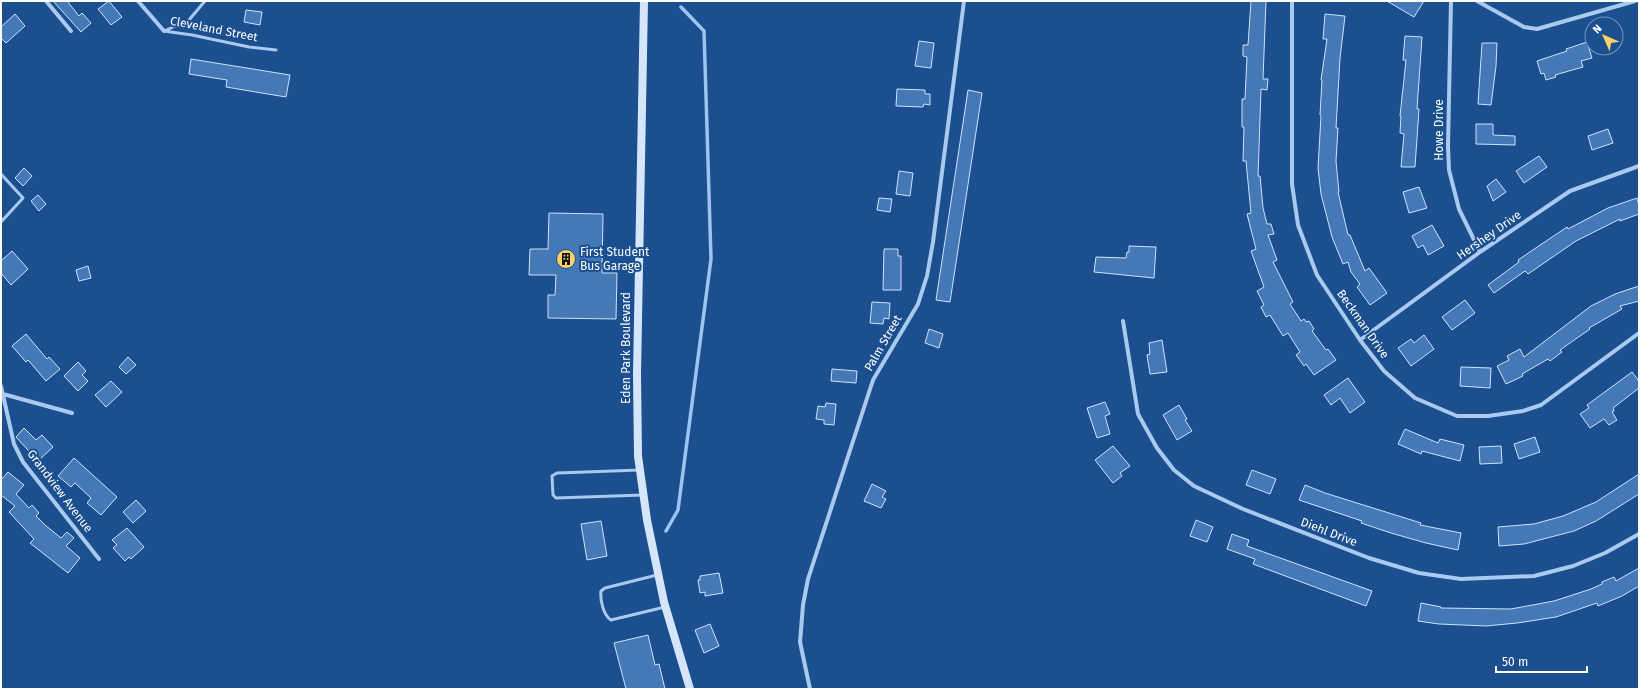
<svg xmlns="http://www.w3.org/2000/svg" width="1640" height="690" font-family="'Fira Sans',sans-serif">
<rect width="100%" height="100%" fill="#1b4f8f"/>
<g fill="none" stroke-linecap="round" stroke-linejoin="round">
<path stroke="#9cc4f0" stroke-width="3.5" d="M 666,531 L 678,510 L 711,259 L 704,31 L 681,7"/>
</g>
<path fill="#4478b7" stroke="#cfe3fa" d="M 53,1 L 67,1 L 79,16 L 82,13 L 91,23 L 81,32 Z
M 109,1 L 122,17 L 111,25 L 98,9 Z
M 1251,1 L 1266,1 L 1263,79 L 1268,79 L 1267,90 L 1261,89 L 1258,176 L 1260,176 L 1263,208 L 1267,224 L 1271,224 L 1274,234 L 1268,235 L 1277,260 L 1273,262 L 1293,302 L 1290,304 L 1301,321 L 1304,319 L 1306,322 L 1309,321 L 1314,329 L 1312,331 L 1326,350 L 1328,349 L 1336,360 L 1314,375 L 1306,364 L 1304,366 L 1296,355 L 1300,352 L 1288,333 L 1283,336 L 1270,315 L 1266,317 L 1261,307 L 1264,305 L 1257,291 L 1264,287 L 1251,251 L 1256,249 L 1247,214 L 1251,213 L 1246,161 L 1243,161 L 1244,127 L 1242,127 L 1242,99 L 1245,99 L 1247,57 L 1243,56 L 1243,45 L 1248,45 Z
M 1387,1 L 1424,1 L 1414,17 Z
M 246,10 L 262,12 L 260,25 L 244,22 Z
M 15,14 L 25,26 L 6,43 L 1,38 L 1,27 Z
M 1325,14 L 1345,16 L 1340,58 L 1336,128 L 1338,128 L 1336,161 L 1339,192 L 1338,192 L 1348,235 L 1350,235 L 1365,271 L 1369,268 L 1387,293 L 1370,305 L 1357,287 L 1360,284 L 1351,272 L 1348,262 L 1343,264 L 1332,237 L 1321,194 L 1318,168 L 1321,116 L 1320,115 L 1322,80 L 1321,80 L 1327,39 L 1323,39 Z
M 1405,36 L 1422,37 L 1417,109 L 1419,109 L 1415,167 L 1401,167 L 1404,134 L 1400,133 L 1401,116 L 1400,116 L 1406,60 L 1403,60 Z
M 919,41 L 934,43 L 931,68 L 915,66 Z
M 1587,42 L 1592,58 L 1581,61 L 1583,67 L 1555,75 L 1556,77 L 1546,80 L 1544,73 L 1541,74 L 1537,61 L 1567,51 L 1566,49 Z
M 1482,43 L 1497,43 L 1496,66 L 1491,105 L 1478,104 Z
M 191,59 L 290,75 L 286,97 L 226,87 L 227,80 L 189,74 Z
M 897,89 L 925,90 L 925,94 L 930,94 L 930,105 L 924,104 L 923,107 L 896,106 Z
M 968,90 L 982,93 L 950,302 L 936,300 Z
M 1476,124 L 1493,124 L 1493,135 L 1515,136 L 1515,145 L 1476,144 Z
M 1608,129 L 1613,143 L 1592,150 L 1588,136 Z
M 1539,156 L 1547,167 L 1524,183 L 1516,171 Z
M 24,168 L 32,176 L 23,186 L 15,178 Z
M 899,171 L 913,173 L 910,196 L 896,194 Z
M 1496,179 L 1506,192 L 1493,201 L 1487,186 Z
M 1419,187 L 1427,208 L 1409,213 L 1403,192 Z
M 38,195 L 46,204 L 39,211 L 31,201 Z
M 879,198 L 892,199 L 890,212 L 877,210 Z
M 1637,198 L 1639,205 L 1639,214 L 1620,221 L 1620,219 L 1576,241 L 1528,274 L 1525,271 L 1494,293 L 1488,285 L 1519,262 L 1518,260 L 1567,227 L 1568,229 L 1608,208 Z
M 549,213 L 603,214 L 602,273 L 617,273 L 616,319 L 548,318 L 548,295 L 555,295 L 556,275 L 529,275 L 530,249 L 548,249 Z
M 1432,225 L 1444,246 L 1428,255 L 1423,245 L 1418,248 L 1412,236 Z
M 1129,246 L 1156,247 L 1154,278 L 1094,272 L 1096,257 L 1126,258 L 1127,252 L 1129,252 Z
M 884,249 L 898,249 L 898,256 L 901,256 L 901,290 L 883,290 Z
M 12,251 L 28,269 L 11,285 L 1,273 L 1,261 Z
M 88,266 L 91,278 L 79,281 L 76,270 Z
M 1639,286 L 1639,301 L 1620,306 L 1622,309 L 1589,328 L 1590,329 L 1560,350 L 1562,352 L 1550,361 L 1548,359 L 1522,374 L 1523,376 L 1506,384 L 1497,366 L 1509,360 L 1507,356 L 1520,349 L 1524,357 L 1591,306 L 1615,294 Z
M 1465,300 L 1475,313 L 1452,330 L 1442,317 Z
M 872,302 L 890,303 L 889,319 L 884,318 L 883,324 L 870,323 Z
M 929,329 L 943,334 L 939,348 L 925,343 Z
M 26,334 L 47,359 L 49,357 L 60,369 L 46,381 L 28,360 L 26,362 L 12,346 Z
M 1424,335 L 1434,349 L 1411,366 L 1398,348 L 1411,339 L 1414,343 Z
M 1162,340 L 1167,372 L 1150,374 L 1147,355 L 1150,354 L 1149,343 Z
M 128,357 L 136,365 L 126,374 L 119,367 Z
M 78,362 L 86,371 L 82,375 L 88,381 L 78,391 L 64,376 Z
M 1461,367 L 1491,368 L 1490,388 L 1460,386 Z
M 832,369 L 857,371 L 856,383 L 831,381 Z
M 1632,372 L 1639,381 L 1639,388 L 1613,408 L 1614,411 L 1612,412 L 1617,420 L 1609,425 L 1604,419 L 1590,428 L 1580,414 L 1589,408 L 1587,405 Z
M 1348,378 L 1365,402 L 1350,413 L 1340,398 L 1331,405 L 1324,395 Z
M 111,381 L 122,392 L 106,407 L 95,395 Z
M 1105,402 L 1110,414 L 1105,416 L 1110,434 L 1097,438 L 1087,408 Z
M 826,403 L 836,404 L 834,425 L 824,424 L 824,420 L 816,419 L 818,406 L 825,407 Z
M 1179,405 L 1187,419 L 1185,420 L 1192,431 L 1177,440 L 1163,415 Z
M 24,428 L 36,440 L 42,435 L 53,447 L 38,461 L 16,437 Z
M 1405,429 L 1438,443 L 1440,439 L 1464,445 L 1460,461 L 1422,451 L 1421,454 L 1398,444 Z
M 1535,437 L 1540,452 L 1519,459 L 1514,444 Z
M 1113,446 L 1130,466 L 1120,473 L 1122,476 L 1113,483 L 1095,460 Z
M 1501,446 L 1502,463 L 1480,464 L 1479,447 Z
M 74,458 L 117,497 L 101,515 L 87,503 L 91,498 L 75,483 L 71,487 L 58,476 Z
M 1252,470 L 1276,479 L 1270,494 L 1246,485 Z
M 8,472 L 24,485 L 16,494 L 29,508 L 32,505 L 39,513 L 36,516 L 45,525 L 61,538 L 67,532 L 74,538 L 66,546 L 80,558 L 68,573 L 30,543 L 34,539 L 9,512 L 15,506 L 1,495 L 1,480 Z
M 1639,474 L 1639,494 L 1596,521 L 1574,531 L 1524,544 L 1499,546 L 1498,527 L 1534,524 L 1563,516 L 1596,502 Z
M 872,484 L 886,491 L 882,497 L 886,499 L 881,508 L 864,501 Z
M 1305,485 L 1325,493 L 1421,523 L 1420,525 L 1461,533 L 1458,550 L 1426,543 L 1391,533 L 1361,523 L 1362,521 L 1299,500 Z
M 136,500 L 146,511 L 133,523 L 123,512 Z
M 1196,520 L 1213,527 L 1207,542 L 1190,536 Z
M 601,521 L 607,556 L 587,560 L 581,524 Z
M 127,528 L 144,547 L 131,559 L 129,557 L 125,561 L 113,548 L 117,545 L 112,540 Z
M 1232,534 L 1249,540 L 1247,546 L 1372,591 L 1366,606 L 1253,564 L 1255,559 L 1227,549 Z
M 1639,568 L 1639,586 L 1622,596 L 1598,606 L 1597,603 L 1556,617 L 1517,623 L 1486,626 L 1439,624 L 1418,621 L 1421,603 L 1441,607 L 1441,608 L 1511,609 L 1554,601 L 1591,589 L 1602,584 L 1602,582 L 1614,577 L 1616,581 Z
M 719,573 L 723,593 L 705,596 L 705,592 L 700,593 L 698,580 L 700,580 L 700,576 Z
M 710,624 L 719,646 L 704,653 L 695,630 Z
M 648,635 L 655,665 L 659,664 L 665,689 L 626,689 L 614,643 Z"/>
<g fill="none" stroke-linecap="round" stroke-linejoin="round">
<path stroke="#a9c9ee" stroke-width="3" d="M 164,31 L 192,35 L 249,47 L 276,50
M 164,31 L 189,20 L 205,1
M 1,174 L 23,198 L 1,222
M 640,470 L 557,473 L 552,476 L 553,495 L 556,498 L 643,495
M 657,575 L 605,588 L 601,591 C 600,599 603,615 611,620 L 665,607"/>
<path stroke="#a9c9ee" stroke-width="4" d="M 46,1 L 71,31
M 138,1 L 164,31
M 1292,1 L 1292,184 L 1298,225 L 1317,275 L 1360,340 L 1384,371 L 1415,398 L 1457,416 L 1488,416 L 1523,411 L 1541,405 L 1639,333
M 1451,1 L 1448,146 L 1449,170 L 1459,209 L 1480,252
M 1477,1 L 1524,27 L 1537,29 L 1635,1
M 1123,321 L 1138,414 L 1157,448 L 1174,470 L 1194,486 L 1243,509 L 1369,558 L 1419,573 L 1461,579 L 1534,576 L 1573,566 L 1605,553 L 1639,534
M 1360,340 L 1480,252 L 1570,191 L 1639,166
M 1,386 L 14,444 L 23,462 L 99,559
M 3,394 L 72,413
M 810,689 L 800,642 L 803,605 L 808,579 L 873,380 L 918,304 L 927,276 L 933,242 L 964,1"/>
<path stroke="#d6e6fa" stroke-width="8" d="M 644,1 L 637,374 L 638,456 L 647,520 L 664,602 L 690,689"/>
</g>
<defs>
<symbol id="building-disc" viewBox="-11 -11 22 22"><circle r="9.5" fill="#ffd166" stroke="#1b4f8f"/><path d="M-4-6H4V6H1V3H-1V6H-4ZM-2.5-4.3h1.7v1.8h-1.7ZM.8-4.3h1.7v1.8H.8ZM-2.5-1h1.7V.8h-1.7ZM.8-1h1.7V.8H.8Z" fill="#111"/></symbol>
</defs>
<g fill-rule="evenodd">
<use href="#building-disc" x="555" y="248" width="22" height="22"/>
</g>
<g text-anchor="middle" stroke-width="4" stroke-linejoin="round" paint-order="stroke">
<g font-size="12" fill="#fff" stroke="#1b4f8f">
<text transform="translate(214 29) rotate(11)" y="4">Cleveland Street</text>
<text transform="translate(1439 130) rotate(-90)" y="4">Howe Drive</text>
<text transform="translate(1489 235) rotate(-35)" y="4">Hershey Drive</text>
<text transform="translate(1363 324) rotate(55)" y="4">Beckman Drive</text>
<text transform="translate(883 343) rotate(-60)" y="4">Palm Street</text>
<text transform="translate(626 348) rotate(-90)" y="4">Eden Park Boulevard</text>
<text transform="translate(60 491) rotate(53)" y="4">Grandview Avenue</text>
<text transform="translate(1329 532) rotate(21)" y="4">Diehl Drive</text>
</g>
<g font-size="12" fill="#fff" stroke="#1b4f8f" text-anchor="start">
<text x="580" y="256">First Student<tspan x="580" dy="14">Bus Garage</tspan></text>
</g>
</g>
<rect width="1640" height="690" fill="none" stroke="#ffffff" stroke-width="4"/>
<g transform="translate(1604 36) rotate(315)"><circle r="19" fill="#1b4f8f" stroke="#7695bc"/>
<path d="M0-3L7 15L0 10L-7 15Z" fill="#ffd166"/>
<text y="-6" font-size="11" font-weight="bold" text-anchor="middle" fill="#ffffff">N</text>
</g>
<path d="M1496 666v6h91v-6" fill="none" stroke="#ffffff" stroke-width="2"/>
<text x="1502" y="666" font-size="12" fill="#ffffff" stroke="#1b4f8f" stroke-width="3" paint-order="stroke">50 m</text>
</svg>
